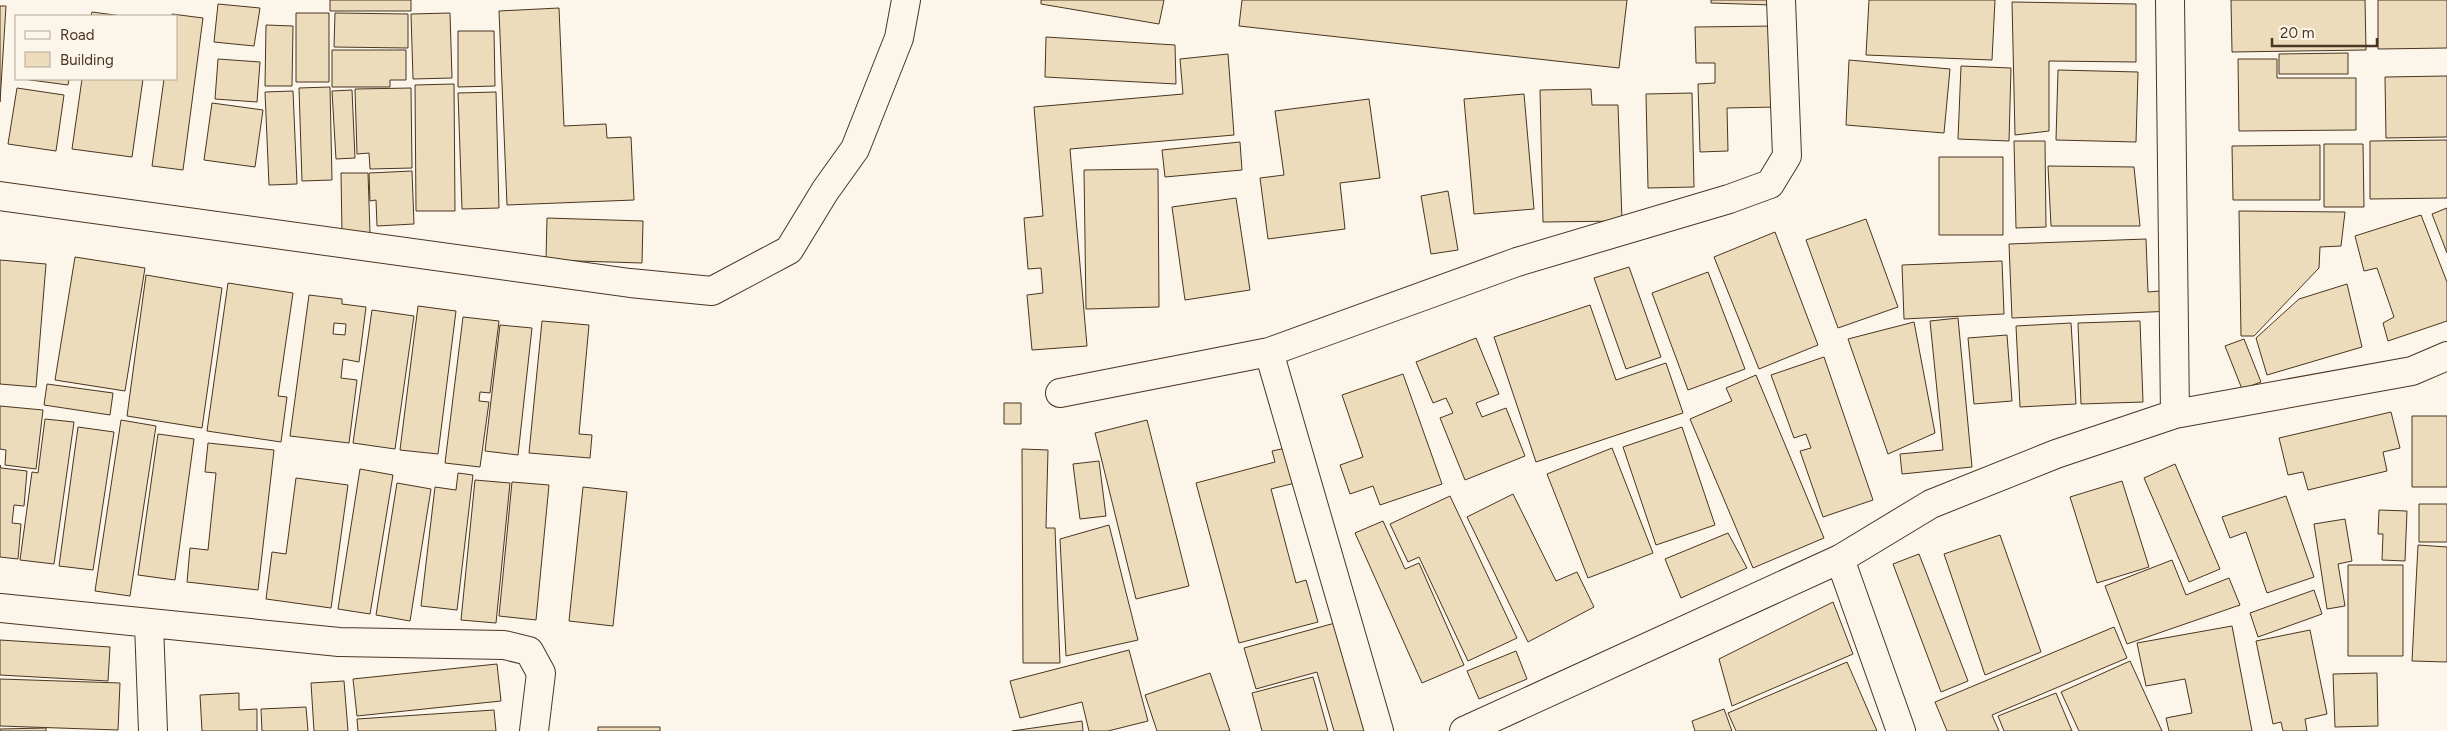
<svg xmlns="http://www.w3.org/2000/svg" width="2447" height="731" font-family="Figtree,sans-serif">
<rect width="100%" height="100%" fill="#fbf6e9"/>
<path fill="#ecdcbc" stroke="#4a3520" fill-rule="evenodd" d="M 330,0 L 411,0 L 411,11 L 330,11 Z
M 1041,0 L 1164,0 L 1159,24 L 1041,4 Z
M 1242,0 L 1627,0 L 1619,68 L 1239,26 Z
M 1711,0 L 1771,0 L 1771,5 L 1711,3 Z
M 1869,0 L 1995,0 L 1992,60 L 1866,55 Z
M 2231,0 L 2365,0 L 2366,50 L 2232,52 Z
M 2378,0 L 2447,0 L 2447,48 L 2378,49 Z
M 2012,2 L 2136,4 L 2136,62 L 2049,61 L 2049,131 L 2015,135 Z
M 218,4 L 260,8 L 254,46 L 214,42 Z
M 0,6 L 6,6 L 0,102 Z
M 559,8 L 564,126 L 606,124 L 607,138 L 631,137 L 634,200 L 507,205 L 499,11 Z
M 92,12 L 122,16 L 91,16 Z
M 296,13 L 329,13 L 329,82 L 296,82 Z
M 335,13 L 408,14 L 408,48 L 334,47 Z
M 450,13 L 452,78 L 413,79 L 411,14 Z
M 172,14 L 203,18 L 183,170 L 152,166 L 164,79 L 176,79 L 176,16 L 172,16 Z
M 266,25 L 293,26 L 292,86 L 265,86 Z
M 1775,26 L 1777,107 L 1727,108 L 1728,151 L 1700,152 L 1698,84 L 1715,83 L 1715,63 L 1696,63 L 1695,27 Z
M 458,31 L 494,31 L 495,86 L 458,87 Z
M 1046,37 L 1175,45 L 1176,84 L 1045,77 Z
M 332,50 L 406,50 L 406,80 L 390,80 L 390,87 L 332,87 Z
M 2348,53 L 2348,74 L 2279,74 L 2279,54 Z
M 1228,54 L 1234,135 L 1070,149 L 1087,346 L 1032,350 L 1027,295 L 1043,293 L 1041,268 L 1028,269 L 1024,218 L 1043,216 L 1034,107 L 1183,94 L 1180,59 Z
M 218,59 L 260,62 L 257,102 L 215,99 Z
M 2238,59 L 2277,59 L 2277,78 L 2356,78 L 2356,130 L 2239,131 Z
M 1849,60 L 1950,69 L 1944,133 L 1846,125 Z
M 1961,66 L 2011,68 L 2009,141 L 1958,139 Z
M 2058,70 L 2138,72 L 2136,142 L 2056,140 Z
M 2447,76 L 2447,137 L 2386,138 L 2385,77 Z
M 23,79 L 69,79 L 68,85 Z
M 82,79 L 143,79 L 132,157 L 72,149 Z
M 454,84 L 455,211 L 416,211 L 415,85 Z
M 330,87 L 332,180 L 302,181 L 299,88 Z
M 17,88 L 64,95 L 56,151 L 8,144 Z
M 411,88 L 412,168 L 370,169 L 369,153 L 357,154 L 355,89 Z
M 1591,89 L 1592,105 L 1618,105 L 1622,221 L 1543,222 L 1540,90 Z
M 352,90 L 355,158 L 336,159 L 332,91 Z
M 293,91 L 297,184 L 269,185 L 265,92 Z
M 496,92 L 499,208 L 462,209 L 458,93 Z
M 1692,93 L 1694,187 L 1648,188 L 1646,94 Z
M 1524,94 L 1534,209 L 1474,214 L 1464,99 Z
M 1369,99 L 1380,178 L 1340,183 L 1345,229 L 1268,239 L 1260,178 L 1284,175 L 1275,111 Z
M 212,103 L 263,110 L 255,167 L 204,160 Z
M 2447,140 L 2447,198 L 2370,199 L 2370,141 Z
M 2014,141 L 2045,141 L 2046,227 L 2016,228 Z
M 1240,142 L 1242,170 L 1165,177 L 1162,150 Z
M 2324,144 L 2363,144 L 2364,207 L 2324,207 Z
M 2320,145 L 2320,200 L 2233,200 L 2232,146 Z
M 1939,157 L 2003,157 L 2003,235 L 1939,235 Z
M 2048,166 L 2134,167 L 2140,226 L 2051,226 Z
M 1158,169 L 1159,307 L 1086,309 L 1084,170 Z
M 412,171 L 414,224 L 377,226 L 376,200 L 370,201 L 369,173 Z
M 341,173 L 368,173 L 370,233 L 342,233 Z
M 1448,191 L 1458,250 L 1431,254 L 1421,196 Z
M 1236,198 L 1250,290 L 1185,300 L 1172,207 Z
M 2447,208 L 2447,253 L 2432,214 Z
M 2239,211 L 2345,212 L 2341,246 L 2320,247 L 2319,268 L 2254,336 L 2241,336 Z
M 2421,215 L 2447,282 L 2447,321 L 2388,341 L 2383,323 L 2394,317 L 2377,268 L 2364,271 L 2355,236 Z
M 547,218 L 643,221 L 642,263 L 546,260 Z
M 1866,219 L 1898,307 L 1838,328 L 1806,240 Z
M 1775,232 L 1818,345 L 1759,369 L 1714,257 Z
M 2146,239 L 2148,292 L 2172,290 L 2173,311 L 2012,318 L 2009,244 Z
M 75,257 L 145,268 L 125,391 L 55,380 Z
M 0,260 L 46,264 L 36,387 L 0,384 Z
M 2002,261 L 2004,314 L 1904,319 L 1902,265 Z
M 1629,267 L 1661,357 L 1626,369 L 1594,278 Z
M 1708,272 L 1745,369 L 1688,390 L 1652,293 Z
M 146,275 L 222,288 L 202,428 L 127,416 Z
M 228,283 L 293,293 L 278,396 L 287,397 L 281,442 L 207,431 Z
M 2347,284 L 2362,347 L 2267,375 L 2256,338 L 2299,299 Z
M 309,295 L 342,299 L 342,304 L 366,307 L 359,362 L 343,359 L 341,378 L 357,380 L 349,443 L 290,436 ZM 334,323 L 346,324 L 345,335 L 333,334 Z
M 1590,305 L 1616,380 L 1666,363 L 1683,413 L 1536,462 L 1494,337 Z
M 418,306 L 456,311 L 438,454 L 400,450 Z
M 372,310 L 414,316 L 395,449 L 353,443 Z
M 463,317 L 499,321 L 490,393 L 480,392 L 479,401 L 489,402 L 480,467 L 445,463 Z
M 1958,318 L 1972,467 L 1902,474 L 1900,454 L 1943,450 L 1930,321 Z
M 542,321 L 589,325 L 579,434 L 592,435 L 590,458 L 529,453 Z
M 2140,321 L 2143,402 L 2081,404 L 2078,323 Z
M 1914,322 L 1935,433 L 1888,454 L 1848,339 Z
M 2071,323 L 2076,404 L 2020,407 L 2016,326 Z
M 500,325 L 532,328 L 518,455 L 485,451 Z
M 2007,335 L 2012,401 L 1974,404 L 1968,338 Z
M 1476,338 L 1499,394 L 1476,403 L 1482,417 L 1506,408 L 1525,456 L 1465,480 L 1440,418 L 1453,413 L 1446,398 L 1433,403 L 1416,362 Z
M 2244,339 L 2261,382 L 2242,389 L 2225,346 Z
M 1824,357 L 1873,500 L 1823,517 L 1800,451 L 1811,448 L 1806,434 L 1794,438 L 1771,375 Z
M 1403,374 L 1442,484 L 1380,505 L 1373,486 L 1350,494 L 1340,465 L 1363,457 L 1342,395 Z
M 1756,375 L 1824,538 L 1753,568 L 1690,419 L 1732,401 L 1726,388 Z
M 47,384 L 113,393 L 110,415 L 44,405 Z
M 1004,403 L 1021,403 L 1021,424 L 1004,424 Z
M 0,406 L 43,410 L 36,469 L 5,465 L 6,450 L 0,449 Z
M 2391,412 L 2400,448 L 2383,452 L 2387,471 L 2308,490 L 2303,472 L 2288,475 L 2279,438 Z
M 2412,416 L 2447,416 L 2447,487 L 2412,487 Z
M 45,419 L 74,422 L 54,564 L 20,560 L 32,472 L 38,473 Z
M 121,420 L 156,426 L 130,596 L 95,591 Z
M 1147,420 L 1189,586 L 1136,599 L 1095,433 Z
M 78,427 L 114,432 L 93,570 L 59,566 Z
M 1682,427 L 1715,525 L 1656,545 L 1623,447 Z
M 158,434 L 194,439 L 175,580 L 138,575 Z
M 208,443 L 274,450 L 258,590 L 187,582 L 190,548 L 208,550 L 216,473 L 205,472 Z
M 1286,448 L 1295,483 L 1271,489 L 1296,583 L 1306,580 L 1318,622 L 1239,643 L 1196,483 L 1275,462 L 1272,451 Z
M 1612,448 L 1653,553 L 1588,578 L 1547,474 Z
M 1022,449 L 1048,450 L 1046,528 L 1055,528 L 1060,663 L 1023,663 Z
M 1099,461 L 1106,516 L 1080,519 L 1073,464 Z
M 2175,464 L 2220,569 L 2189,582 L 2144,478 Z
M 0,465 L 1,468 L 27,471 L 24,506 L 14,505 L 12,523 L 21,524 L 18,559 L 0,557 Z
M 360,469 L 393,475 L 370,614 L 338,609 Z
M 458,473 L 473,475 L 457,610 L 421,606 L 435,487 L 456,490 Z
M 296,478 L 348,485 L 331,608 L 266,599 L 272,552 L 286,554 Z
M 475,480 L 510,483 L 496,623 L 461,620 Z
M 2122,481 L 2149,567 L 2097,583 L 2070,497 Z
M 512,482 L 549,485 L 536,620 L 499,616 Z
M 397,483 L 431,489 L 410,621 L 376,615 Z
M 583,487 L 627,492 L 613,626 L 569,621 Z
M 1513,494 L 1556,581 L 1577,572 L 1594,607 L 1528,642 L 1467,517 Z
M 1450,496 L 1517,638 L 1468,661 L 1419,557 L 1408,562 L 1390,524 Z
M 2286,496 L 2314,577 L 2267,593 L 2246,532 L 2230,538 L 2222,517 Z
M 2419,504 L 2447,504 L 2447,542 L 2419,542 Z
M 2379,510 L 2407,511 L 2405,561 L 2382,560 L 2383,534 L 2378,534 Z
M 2345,519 L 2352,561 L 2338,564 L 2345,606 L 2327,609 L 2314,524 Z
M 1383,521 L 1405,569 L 1419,563 L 1464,665 L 1422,683 L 1355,533 Z
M 1109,525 L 1138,640 L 1066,656 L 1060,539 Z
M 1728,533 L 1747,568 L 1681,598 L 1665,559 Z
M 2000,535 L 2041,652 L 1985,675 L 1944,554 Z
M 2418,545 L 2447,547 L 2447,662 L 2412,661 Z
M 1919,554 L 1968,681 L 1941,692 L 1893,564 Z
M 2172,560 L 2186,595 L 2229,578 L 2240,605 L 2127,644 L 2105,586 Z
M 2348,565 L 2403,565 L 2403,656 L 2348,656 Z
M 2314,590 L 2322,614 L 2258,637 L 2250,613 Z
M 1833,602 L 1853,654 L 1732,706 L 1719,659 Z
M 1346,620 L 1378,731 L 1334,731 L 1317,672 L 1256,689 L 1244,648 Z
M 2232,626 L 2252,731 L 2169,731 L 2166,718 L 2192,713 L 2185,679 L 2146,686 L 2137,643 Z
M 2114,627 L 2127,658 L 1992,715 L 1999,731 L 1947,731 L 1935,702 Z
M 2310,630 L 2327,714 L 2305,719 L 2307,731 L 2283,731 L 2281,722 L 2273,724 L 2256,641 Z
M 0,640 L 110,647 L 108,681 L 0,675 Z
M 1129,650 L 1148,721 L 1108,731 L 1089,731 L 1082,702 L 1020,718 L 1010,681 Z
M 1516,651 L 1527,679 L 1479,699 L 1467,671 Z
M 2130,661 L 2162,731 L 2079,731 L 2061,692 Z
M 1847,662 L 1877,731 L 1736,731 L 1728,713 Z
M 497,664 L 501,701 L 357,716 L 353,679 Z
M 1210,673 L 1230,731 L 1157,731 L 1145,695 Z
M 2377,673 L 2378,726 L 2335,727 L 2333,674 Z
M 1313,677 L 1328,731 L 1262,731 L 1252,693 Z
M 0,679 L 120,683 L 118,730 L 0,726 Z
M 344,681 L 348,731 L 314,731 L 311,683 Z
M 239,693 L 239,710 L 257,709 L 257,731 L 202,731 L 200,695 Z
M 2056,693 L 2072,731 L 2004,731 L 1998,716 Z
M 306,707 L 308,731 L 262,731 L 261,709 Z
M 1724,709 L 1732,731 L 1695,731 L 1692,721 Z
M 494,710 L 496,731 L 358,731 L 357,719 Z
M 1082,721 L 1083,731 L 1012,731 Z
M 598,727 L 660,727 L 660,731 L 598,731 Z
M 46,728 L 46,731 L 0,731 L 0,729 Z"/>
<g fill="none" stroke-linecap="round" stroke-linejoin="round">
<defs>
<path id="minor" d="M 2170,0 L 2175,414
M 0,196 L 630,283 L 712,291 L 789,250 L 825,191 L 855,149 L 899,38 L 906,0
M 1269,352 L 1379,731
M 1060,393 L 1269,352 L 1517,262 L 1729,199 L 1770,184 L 1787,156 L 1781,0
M 1840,559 L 1901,731
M 0,608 L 339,642 L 504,645 L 529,651 L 541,673 L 534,731
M 149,624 L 153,731
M 1464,731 L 1840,559 L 1931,504 L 2056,454 L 2175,414 L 2412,371 L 2447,356"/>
</defs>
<use href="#minor" stroke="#4a3520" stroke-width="30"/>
<use href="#minor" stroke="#fbf6e9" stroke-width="28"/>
</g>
<rect x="15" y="15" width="162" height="65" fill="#fbf6e9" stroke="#b4a999"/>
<rect x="25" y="31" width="25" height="8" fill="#fbf6e9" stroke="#b4a999"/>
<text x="60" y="40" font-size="15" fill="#4a3520">Road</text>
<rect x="25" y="52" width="25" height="15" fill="#ecdcbc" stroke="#b4a999"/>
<text x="60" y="65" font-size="15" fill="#4a3520">Building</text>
<path d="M2272 38v8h105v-8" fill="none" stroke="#4a3520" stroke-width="2.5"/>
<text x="2280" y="38" font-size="15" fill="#4a3520" stroke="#fbf6e9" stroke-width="4" paint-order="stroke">20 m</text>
</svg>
